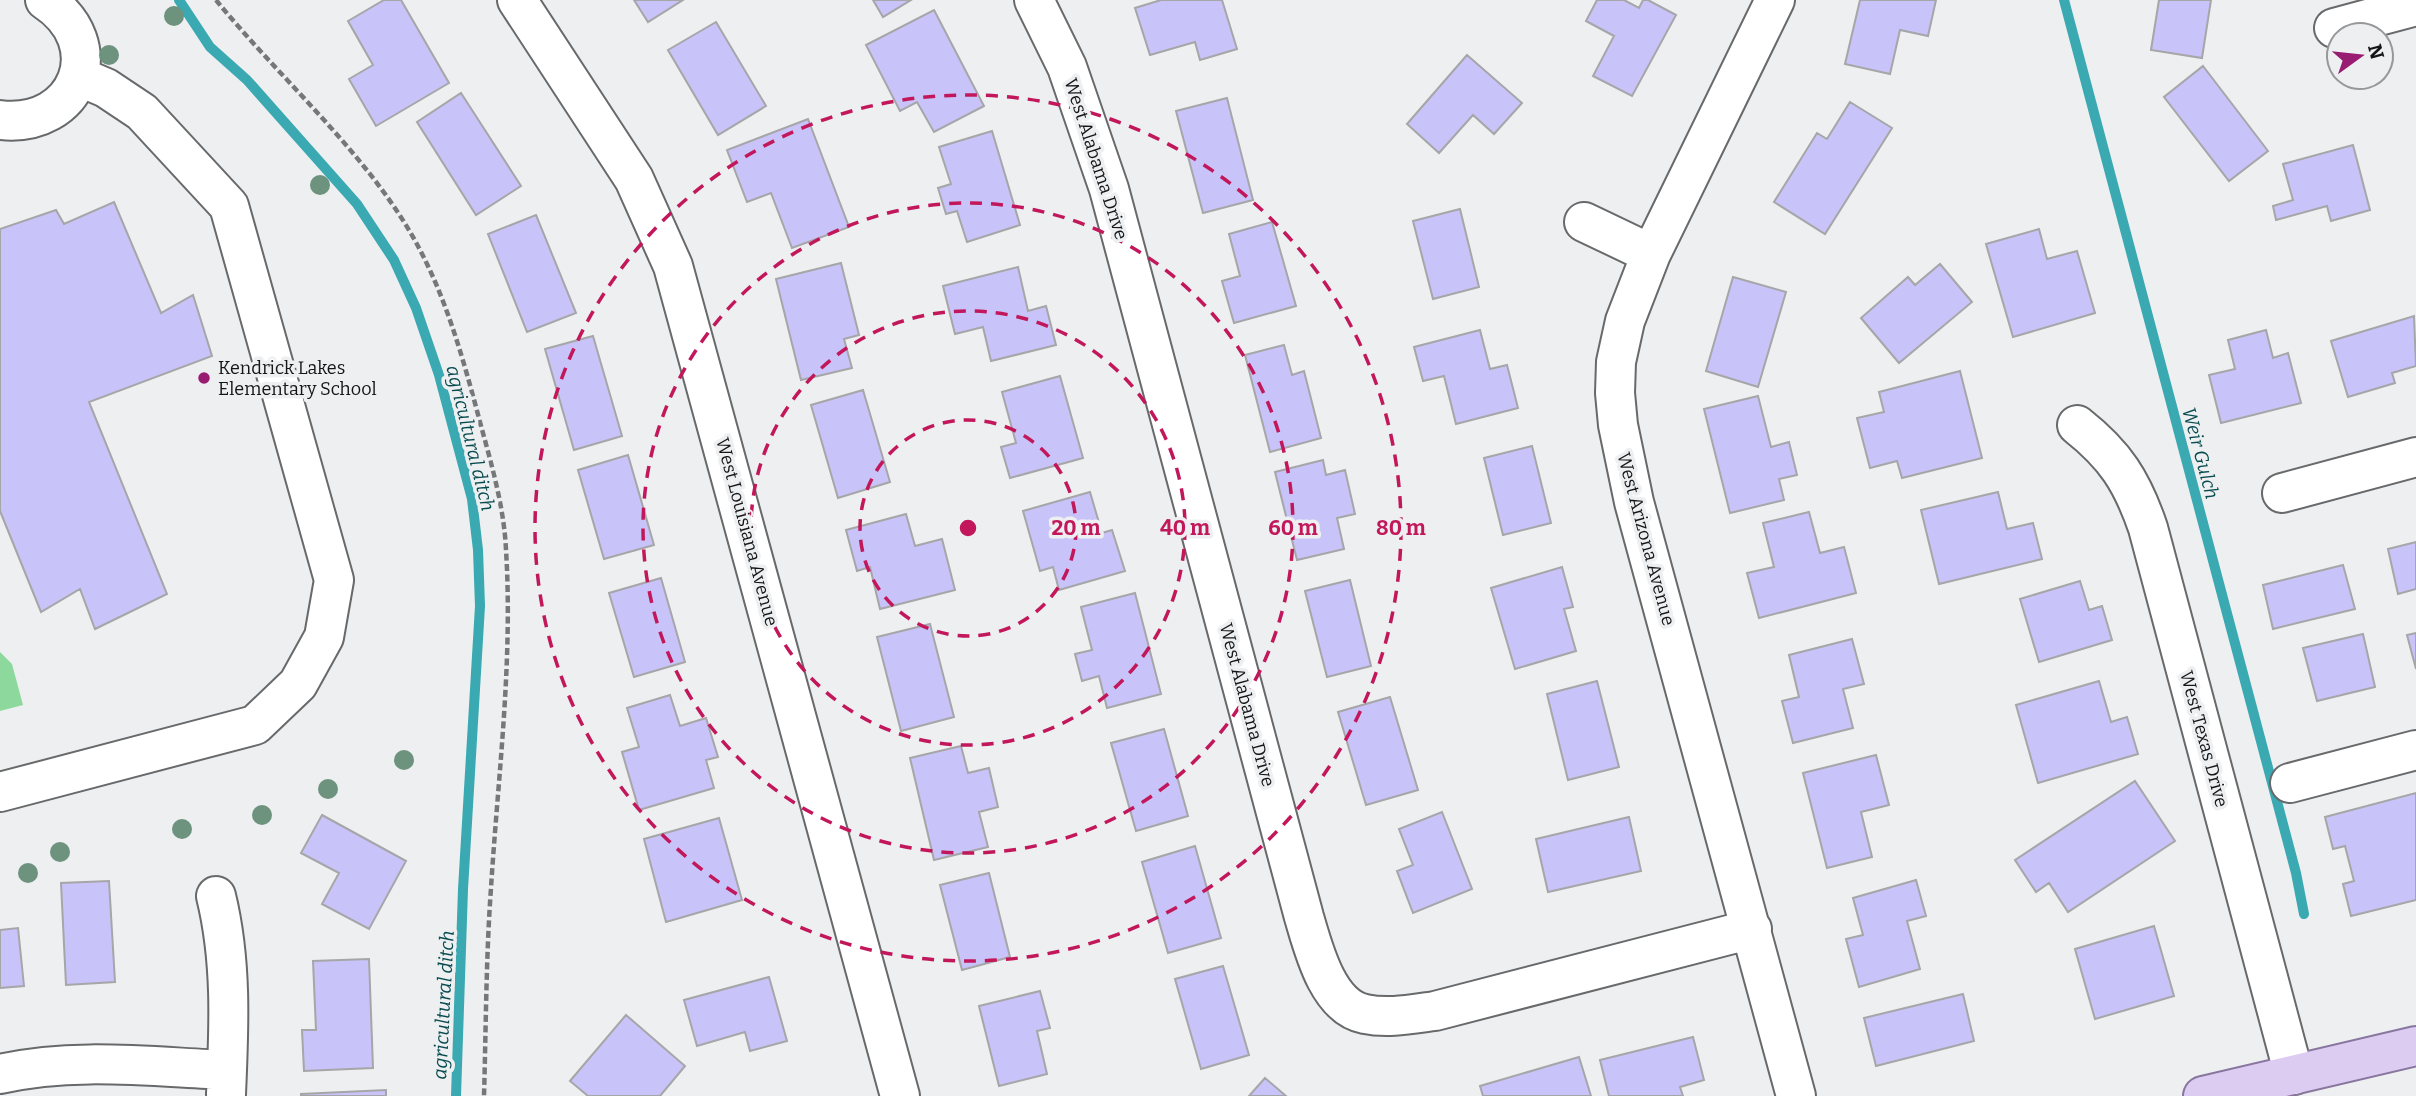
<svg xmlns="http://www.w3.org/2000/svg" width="2416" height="1096" font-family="Bitter,serif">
<rect width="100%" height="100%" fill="#edeff1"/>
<path fill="#8dd99d" d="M 0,652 L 12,664 L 23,705 L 0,711 Z"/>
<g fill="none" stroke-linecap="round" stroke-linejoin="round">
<path stroke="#3aa9b1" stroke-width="10" d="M 179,0 L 210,47 L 247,80 L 357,204 L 394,260 L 416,308 L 439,375 L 472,499 L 478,550 L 480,606 L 463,889 L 456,1096
M 2064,0 L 2296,873 L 2304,914"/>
</g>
<path fill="#c8c4f9" stroke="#a6a5a8" stroke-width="2" d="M 384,0 L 401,0 L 449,83 L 376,126 L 349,79 L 373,65 L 348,21 Z
M 634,0 L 683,0 L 648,22 Z
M 873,0 L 911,0 L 883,17 Z
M 1161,0 L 1222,0 L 1237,49 L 1200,60 L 1195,42 L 1150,55 L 1135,8 Z
M 1597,0 L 1624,0 L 1639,8 L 1643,0 L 1648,0 L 1676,15 L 1632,96 L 1593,76 L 1614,36 L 1586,21 Z
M 1860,0 L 1936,0 L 1928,36 L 1900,30 L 1890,74 L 1845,64 Z
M 2159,0 L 2211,0 L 2202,58 L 2151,50 Z
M 934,10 L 984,106 L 934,132 L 917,102 L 900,111 L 866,45 Z
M 716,22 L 766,106 L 718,135 L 668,50 Z
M 1467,55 L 1522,103 L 1494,134 L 1473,115 L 1439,153 L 1407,124 Z
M 2203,66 L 2268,151 L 2229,181 L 2164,97 Z
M 461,93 L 521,186 L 476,215 L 417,122 Z
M 1227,98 L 1253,200 L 1203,213 L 1176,111 Z
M 1850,102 L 1892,128 L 1825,234 L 1774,202 L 1817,133 L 1827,139 Z
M 808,119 L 849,227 L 792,248 L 771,193 L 747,202 L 727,150 Z
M 992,131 L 1020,225 L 967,242 L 957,211 L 946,214 L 938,188 L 951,184 L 939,147 Z
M 2353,145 L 2370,210 L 2331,221 L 2327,206 L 2276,220 L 2273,206 L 2293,200 L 2283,164 Z
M 114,202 L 161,313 L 193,295 L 212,356 L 89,402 L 167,594 L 95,629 L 80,589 L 41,612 L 0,511 L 0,229 L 56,210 L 64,224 Z
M 1460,209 L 1479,287 L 1433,299 L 1413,221 Z
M 536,215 L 576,313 L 527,332 L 488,234 Z
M 1272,222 L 1296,306 L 1234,323 L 1222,281 L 1240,276 L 1229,234 Z
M 2039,229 L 2047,259 L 2077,251 L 2095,313 L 2013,337 L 1986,244 Z
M 841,263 L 859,335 L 844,339 L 852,368 L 801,380 L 776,279 Z
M 1940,264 L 1972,302 L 1899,363 L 1861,318 L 1908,277 L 1915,285 Z
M 1018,267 L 1028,311 L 1046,306 L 1056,345 L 991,361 L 983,327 L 955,334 L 943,286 Z
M 1733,277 L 1786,292 L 1758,387 L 1706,371 Z
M 2414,316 L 2416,366 L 2392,373 L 2395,383 L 2348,397 L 2331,341 Z
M 1480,330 L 1490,369 L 1507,365 L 1518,408 L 1456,424 L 1444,376 L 1423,381 L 1414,347 Z
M 2266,330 L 2273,358 L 2288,353 L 2301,403 L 2221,423 L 2209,375 L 2235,369 L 2228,340 Z
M 593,336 L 622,436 L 574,450 L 545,349 Z
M 1284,345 L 1292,375 L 1304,371 L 1321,438 L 1270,452 L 1245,355 Z
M 1960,371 L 1982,458 L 1902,478 L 1897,461 L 1870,468 L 1857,418 L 1884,412 L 1879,392 Z
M 1060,376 L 1083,458 L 1010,478 L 1001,447 L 1016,443 L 1002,392 Z
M 863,390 L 890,482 L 838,498 L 811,405 Z
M 1758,396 L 1771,447 L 1789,442 L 1797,475 L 1779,479 L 1784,500 L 1730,513 L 1704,409 Z
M 1532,446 L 1551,523 L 1503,535 L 1484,458 Z
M 628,455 L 654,545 L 604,559 L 578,470 Z
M 1323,460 L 1326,475 L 1345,470 L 1355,514 L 1337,518 L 1344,549 L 1297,560 L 1275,472 Z
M 1090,492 L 1102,533 L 1112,530 L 1125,571 L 1059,590 L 1053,567 L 1040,571 L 1023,511 Z
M 1998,492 L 2007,529 L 2033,523 L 2042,559 L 1939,584 L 1921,510 Z
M 1809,512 L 1820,553 L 1844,547 L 1856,593 L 1759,618 L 1747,573 L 1774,567 L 1763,523 Z
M 906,514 L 915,546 L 942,539 L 955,590 L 880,609 L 870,567 L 857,571 L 846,530 Z
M 2416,542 L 2416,589 L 2398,594 L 2388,549 Z
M 2343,565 L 2355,609 L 2273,629 L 2263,585 Z
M 1562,567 L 1573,607 L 1564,609 L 1576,651 L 1515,669 L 1491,588 Z
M 661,578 L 685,662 L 634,677 L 609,593 Z
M 1350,580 L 1371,666 L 1327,677 L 1305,591 Z
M 2080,581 L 2089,610 L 2102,606 L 2112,640 L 2039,662 L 2020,599 Z
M 1135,593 L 1161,694 L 1107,708 L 1099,676 L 1082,681 L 1075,654 L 1092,650 L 1081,607 Z
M 930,624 L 954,717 L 901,731 L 877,637 Z
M 2416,633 L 2416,669 L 2407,635 Z
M 2363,634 L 2375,687 L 2317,701 L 2303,648 Z
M 1852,639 L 1864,684 L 1843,689 L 1853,728 L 1793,743 L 1782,701 L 1799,697 L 1789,655 Z
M 1597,681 L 1619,767 L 1568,780 L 1547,694 Z
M 2099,681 L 2111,722 L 2127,717 L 2138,754 L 2038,783 L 2016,705 Z
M 670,695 L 680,726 L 706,718 L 718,757 L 706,760 L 714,788 L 639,810 L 622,752 L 639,747 L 627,708 Z
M 1390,697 L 1418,790 L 1366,805 L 1338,712 Z
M 1164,729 L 1188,816 L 1136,831 L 1111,743 Z
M 961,746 L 968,773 L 989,768 L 998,807 L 979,812 L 988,847 L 934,860 L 910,758 Z
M 1876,755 L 1889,805 L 1861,812 L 1872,857 L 1827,868 L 1803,773 Z
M 2135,781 L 2175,841 L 2068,912 L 2049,883 L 2036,892 L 2015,860 Z
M 2416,793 L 2416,900 L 2351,916 L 2343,884 L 2354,881 L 2345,846 L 2333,849 L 2325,817 Z
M 1442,812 L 1472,889 L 1413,913 L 1397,871 L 1413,865 L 1399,829 Z
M 322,815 L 406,861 L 369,929 L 322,904 L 339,873 L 301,853 Z
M 1629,817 L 1641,871 L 1548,892 L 1536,839 Z
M 719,818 L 742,900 L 666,922 L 644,839 Z
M 1195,846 L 1221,938 L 1168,953 L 1142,862 Z
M 989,873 L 1010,957 L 962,970 L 940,885 Z
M 1916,880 L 1926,916 L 1907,921 L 1920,969 L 1859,987 L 1846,939 L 1863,935 L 1853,898 Z
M 109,881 L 115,982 L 66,985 L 61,883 Z
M 2154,926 L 2174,996 L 2095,1019 L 2075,949 Z
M 18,928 L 24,986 L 0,988 L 0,930 Z
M 369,959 L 373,1068 L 304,1071 L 302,1030 L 316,1030 L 313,961 Z
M 1223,966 L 1249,1055 L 1201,1069 L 1175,979 Z
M 769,977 L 787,1041 L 750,1051 L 745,1032 L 697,1046 L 684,1000 Z
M 1040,991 L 1050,1028 L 1037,1031 L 1047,1074 L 999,1086 L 979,1006 Z
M 1963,994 L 1974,1041 L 1876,1066 L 1864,1018 Z
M 626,1015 L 685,1066 L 660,1096 L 588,1096 L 570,1081 Z
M 1693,1037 L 1704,1080 L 1680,1087 L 1683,1096 L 1609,1096 L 1600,1060 Z
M 1579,1057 L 1591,1096 L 1483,1096 L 1480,1086 Z
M 1265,1078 L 1286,1096 L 1249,1096 Z
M 386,1090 L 386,1096 L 301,1096 L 301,1094 Z"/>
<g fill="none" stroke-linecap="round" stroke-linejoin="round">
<defs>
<path id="minor" d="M 517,0 L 634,179 L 673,266 L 900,1096
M 1034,0 L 1067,67 L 1109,189 L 1304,917 C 1313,947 1327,1007 1365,1014 C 1388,1019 1412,1014 1435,1011 L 1752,929
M 1775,0 L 1651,254 L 1625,321 L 1616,362 L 1615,393 L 1618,425 L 1634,502 L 1796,1096
M 2334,28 L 2416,6
M 0,120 C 78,129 112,44 45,0
M 1584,222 L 1651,254
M 2077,425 C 2115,455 2132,481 2148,528 L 2294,1075
M 2282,493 L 2416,457
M 2290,783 L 2416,750
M 0,792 L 255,725 L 298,684 L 324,637 L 334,580 L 229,206 L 142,112 L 106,88 L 78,76
M 216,896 C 232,961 229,1027 226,1094
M 0,1074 C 74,1057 152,1067 227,1070"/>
<path id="major" d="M 2203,1096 L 2416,1046"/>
</defs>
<use href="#minor" stroke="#67696a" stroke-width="42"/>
<use href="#major" stroke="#88769f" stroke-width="42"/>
<path stroke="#767779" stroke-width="4.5" stroke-dasharray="7 3.5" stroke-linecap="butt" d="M 216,0 C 280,79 372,158 419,248 C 448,303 464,362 480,422 C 491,463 504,506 506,550 C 513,662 498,776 491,888 C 486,957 486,1027 484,1096"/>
<use href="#minor" stroke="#fff" stroke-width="38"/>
<use href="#major" stroke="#ddccf2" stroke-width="38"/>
</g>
<g fill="#6d927d">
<circle cx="174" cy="16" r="10"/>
<circle cx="109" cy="55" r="10"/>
<circle cx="320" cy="185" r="10"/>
<circle cx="404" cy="760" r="10"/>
<circle cx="328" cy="789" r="10"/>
<circle cx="262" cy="815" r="10"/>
<circle cx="182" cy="829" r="10"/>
<circle cx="60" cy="852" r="10"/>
<circle cx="28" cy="873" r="10"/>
</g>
<g fill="none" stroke="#c2185b" stroke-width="3.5" stroke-dasharray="12 9">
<circle cx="968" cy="528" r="108"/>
<circle cx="968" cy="528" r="217"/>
<circle cx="968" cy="528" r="325"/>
<circle cx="968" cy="528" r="433"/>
</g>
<circle fill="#991c73" stroke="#edeff1" stroke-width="2.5" cx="204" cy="378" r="7"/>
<g text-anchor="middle" stroke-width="7" stroke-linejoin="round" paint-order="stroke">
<g font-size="18" fill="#151516" stroke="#edeff1">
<text transform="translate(1096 159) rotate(72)" y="6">West Alabama Drive</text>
<text transform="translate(747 532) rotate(75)" y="6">West Louisiana Avenue</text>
<text transform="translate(1646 539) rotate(75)" y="6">West Arizona Avenue</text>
<text transform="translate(1247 705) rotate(75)" y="6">West Alabama Drive</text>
<text transform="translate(2204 739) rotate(75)" y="6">West Texas Drive</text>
</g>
<g font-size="18" fill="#151516" stroke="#edeff1" text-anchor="start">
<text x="218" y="374">Kendrick Lakes<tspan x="218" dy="21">Elementary School</tspan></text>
</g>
<g font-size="19" font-style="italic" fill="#074b4f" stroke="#edeff1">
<text transform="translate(471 438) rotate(76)" y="7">agricultural ditch</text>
<text transform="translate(2201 453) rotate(75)" y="7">Weir Gulch</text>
<text transform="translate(443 1005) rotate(-87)" y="7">agricultural ditch</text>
</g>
</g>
<circle cx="968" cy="528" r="10" fill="#c2185b" stroke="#edeff1" stroke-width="3.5"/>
<g font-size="21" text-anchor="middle" font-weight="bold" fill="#c2185b" stroke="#edeff1" stroke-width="7" stroke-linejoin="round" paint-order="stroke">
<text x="1076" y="535">20 m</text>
<text x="1185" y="535">40 m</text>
<text x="1293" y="535">60 m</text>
<text x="1401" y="535">80 m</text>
</g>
<g transform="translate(2360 56) rotate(75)"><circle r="33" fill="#edeff1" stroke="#979899" stroke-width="2"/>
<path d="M0-5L12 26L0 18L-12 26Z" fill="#991c73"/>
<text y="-10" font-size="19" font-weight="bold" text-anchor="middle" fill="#151516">N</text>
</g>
</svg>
